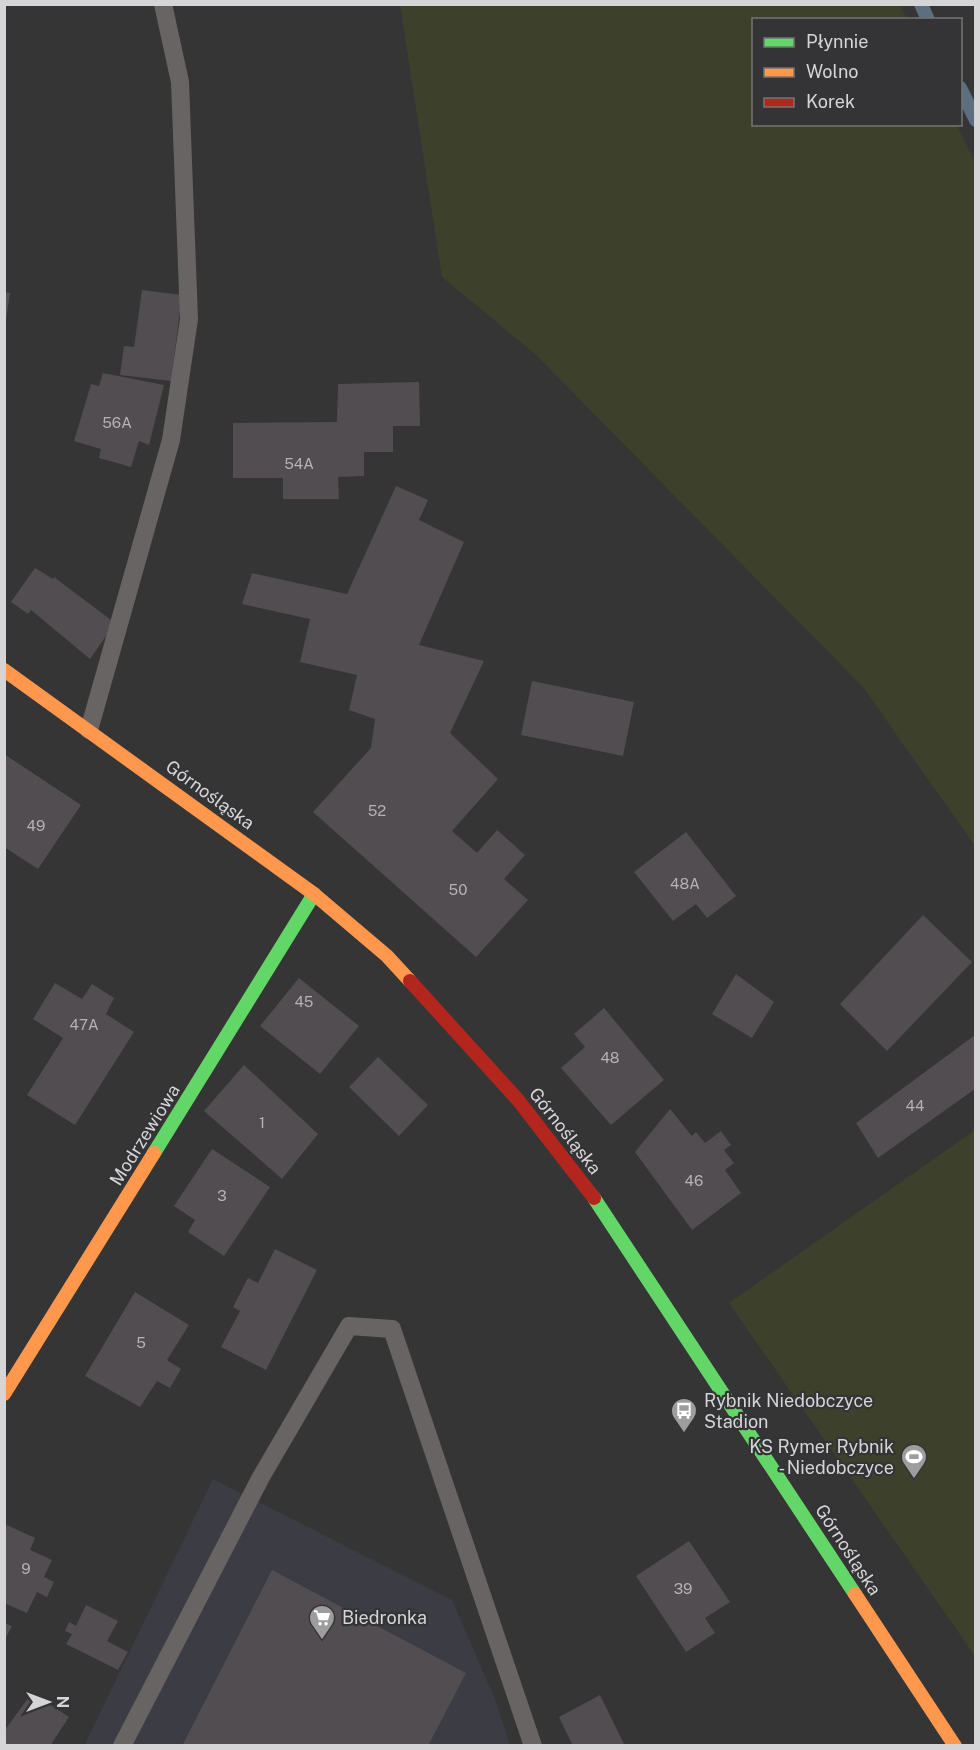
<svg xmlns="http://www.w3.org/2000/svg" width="980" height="1750" font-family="'Public Sans',sans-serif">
<rect width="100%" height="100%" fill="#353535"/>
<path fill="#3c3c44" d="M 213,1479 L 452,1600 L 495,1699 L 510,1745 L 84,1746 Z"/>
<path fill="#3d412b" d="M 400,5 L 900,5 L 907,19 L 754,20 L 754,124 L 957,125 L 975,163 L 975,846 L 863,687 L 535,354 L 442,277 Z
M 975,1130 L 975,1656 L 729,1303 Z"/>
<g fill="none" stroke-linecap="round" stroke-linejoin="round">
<path stroke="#5b6f81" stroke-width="14" d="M 921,4 L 928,20
M 960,88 L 976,120"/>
</g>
<path fill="#514d50" d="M 142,290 L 182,295 L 171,381 L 120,375 L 124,346 L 134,347 Z
M 4,292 L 10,293 L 6,320 L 4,320 Z
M 103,373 L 164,385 L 149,445 L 139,441 L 131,467 L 99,458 L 101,449 L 74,441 L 91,384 L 99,386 Z
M 419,382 L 420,426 L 393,426 L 393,452 L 364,452 L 364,476 L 338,477 L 339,499 L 283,499 L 283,478 L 233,478 L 233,423 L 337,422 L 338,384 Z
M 396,486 L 428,500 L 419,520 L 464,542 L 419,645 L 484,661 L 450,733 L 498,779 L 452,831 L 477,853 L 497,830 L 525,855 L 504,879 L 528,900 L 476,957 L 313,812 L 371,748 L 375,719 L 349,710 L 357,675 L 300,662 L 310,619 L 242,604 L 252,573 L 347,594 Z
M 35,568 L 53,579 L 54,577 L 115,623 L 90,659 L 31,610 L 28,614 L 11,602 Z
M 532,681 L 634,702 L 623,756 L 521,735 Z
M 4,754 L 81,805 L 38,869 L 4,847 Z
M 686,832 L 736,896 L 707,918 L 696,904 L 673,921 L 634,872 Z
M 923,915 L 972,962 L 887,1051 L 840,1004 Z
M 736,974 L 774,1002 L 752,1038 L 712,1014 Z
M 299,978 L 359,1026 L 320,1074 L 260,1026 Z
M 55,983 L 82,999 L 92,984 L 114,998 L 106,1014 L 134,1032 L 75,1125 L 27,1095 L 63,1038 L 33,1019 Z
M 604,1008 L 664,1080 L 611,1125 L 561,1068 L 585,1047 L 574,1034 Z
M 975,1035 L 975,1089 L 878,1158 L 856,1123 Z
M 378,1057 L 428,1105 L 399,1136 L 349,1087 Z
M 244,1065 L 318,1134 L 282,1179 L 204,1111 Z
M 670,1109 L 692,1136 L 696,1132 L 705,1143 L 721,1131 L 731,1145 L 724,1150 L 734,1163 L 725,1170 L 741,1193 L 692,1230 L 635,1152 Z
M 212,1149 L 270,1187 L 224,1256 L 188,1232 L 195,1220 L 174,1206 Z
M 275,1249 L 317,1270 L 266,1370 L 221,1347 L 240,1311 L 233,1307 L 248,1278 L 258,1283 Z
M 135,1292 L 189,1325 L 167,1360 L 181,1369 L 170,1388 L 157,1381 L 140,1407 L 85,1376 Z
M 7,1525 L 35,1538 L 30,1550 L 52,1560 L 44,1577 L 54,1582 L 47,1597 L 37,1592 L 27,1613 L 4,1603 L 4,1531 Z
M 689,1541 L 730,1602 L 705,1618 L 715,1633 L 686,1652 L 636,1576 Z
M 272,1570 L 466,1673 L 428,1746 L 182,1746 Z
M 86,1605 L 118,1621 L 107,1641 L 128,1652 L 118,1670 L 66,1644 L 72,1634 L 65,1631 L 69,1622 L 76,1626 Z
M 4,1623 L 12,1626 L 4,1641 Z
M 32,1693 L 69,1717 L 50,1746 L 4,1746 L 4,1731 Z
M 600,1695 L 625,1746 L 573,1746 L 559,1717 Z"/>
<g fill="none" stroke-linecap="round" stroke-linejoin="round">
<path stroke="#676463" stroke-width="18" d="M 89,730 L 171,440 L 189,319 L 180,82 L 163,4
M 122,1746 L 261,1477 L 349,1326 L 392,1329 L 533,1746"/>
<path stroke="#63d668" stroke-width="14" d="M 154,1153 L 314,894
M 594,1198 L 855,1594"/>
<path stroke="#ff974d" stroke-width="14" d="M 4,670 L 314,894 L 387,956 L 410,981
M 4,1394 L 154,1153
M 855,1594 L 955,1746"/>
<path stroke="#b3261e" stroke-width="14" d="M 410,981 L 518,1100 L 594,1198"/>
</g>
<defs>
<symbol id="bus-pin" viewBox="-11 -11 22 30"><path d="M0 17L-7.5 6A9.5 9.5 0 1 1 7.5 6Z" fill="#9d9d9e" stroke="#343436"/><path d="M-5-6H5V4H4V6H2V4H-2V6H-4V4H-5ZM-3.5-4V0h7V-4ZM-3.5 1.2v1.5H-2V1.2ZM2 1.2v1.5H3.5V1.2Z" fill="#fff"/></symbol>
<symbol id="stadium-pin" viewBox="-11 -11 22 30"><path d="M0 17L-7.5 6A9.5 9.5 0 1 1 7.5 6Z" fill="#9d9d9e" stroke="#343436"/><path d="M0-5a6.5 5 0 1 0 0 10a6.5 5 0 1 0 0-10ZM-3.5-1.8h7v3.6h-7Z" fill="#fff"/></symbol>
<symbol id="supermarket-pin" viewBox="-11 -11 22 30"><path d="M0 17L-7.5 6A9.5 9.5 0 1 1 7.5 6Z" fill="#9d9d9e" stroke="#343436"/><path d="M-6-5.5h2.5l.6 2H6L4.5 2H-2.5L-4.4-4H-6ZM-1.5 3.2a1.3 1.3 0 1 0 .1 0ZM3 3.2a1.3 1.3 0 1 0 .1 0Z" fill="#fff"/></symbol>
</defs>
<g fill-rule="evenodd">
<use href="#bus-pin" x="669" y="1396" width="30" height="40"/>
<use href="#stadium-pin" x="899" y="1442" width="30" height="40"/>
<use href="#supermarket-pin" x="307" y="1603" width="30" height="40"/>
</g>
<g text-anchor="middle" stroke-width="4.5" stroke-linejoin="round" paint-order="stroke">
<g font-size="15" fill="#b4b3b5">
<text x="117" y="428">56A</text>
<text x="299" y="469">54A</text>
<text x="377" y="816">52</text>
<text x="36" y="831">49</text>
<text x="685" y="889">48A</text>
<text x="458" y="895">50</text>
<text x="304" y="1007">45</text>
<text x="84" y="1030">47A</text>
<text x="610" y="1063">48</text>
<text x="915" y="1111">44</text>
<text x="262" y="1128">1</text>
<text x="694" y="1186">46</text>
<text x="222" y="1201">3</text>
<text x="141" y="1348">5</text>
<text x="26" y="1574">9</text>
<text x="683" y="1594">39</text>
</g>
<g font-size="18" fill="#d5d5d7" stroke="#343436">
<text transform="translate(210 795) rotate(36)" y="6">Górnośląska</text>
<text transform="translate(565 1131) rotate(52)" y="6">Górnośląska</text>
<text transform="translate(145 1135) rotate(-58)" y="6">Modrzewiowa</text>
<text transform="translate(848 1550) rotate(57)" y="6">Górnośląska</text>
</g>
<g font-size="18" fill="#d5d5d7" stroke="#343436" text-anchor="start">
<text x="704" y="1407">Rybnik Niedobczyce<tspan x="704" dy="21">Stadion</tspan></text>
<text x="894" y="1453" text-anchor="end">KS Rymer Rybnik<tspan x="894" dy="21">- Niedobczyce</tspan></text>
<text x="342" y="1624">Biedronka</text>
</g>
</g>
<rect width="980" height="1750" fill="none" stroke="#d5d5d7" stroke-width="12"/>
<rect x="752" y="18" width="210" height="108" fill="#343436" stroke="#747476" stroke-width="1.5"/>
<rect x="764" y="38" width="30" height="9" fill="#63d668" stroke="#747476" stroke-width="1.5"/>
<text x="806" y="48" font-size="18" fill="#d5d5d7">Płynnie</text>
<rect x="764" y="68" width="30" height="9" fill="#ff974d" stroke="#747476" stroke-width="1.5"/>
<text x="806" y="78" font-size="18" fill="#d5d5d7">Wolno</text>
<rect x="764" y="98" width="30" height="9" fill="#b3261e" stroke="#747476" stroke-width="1.5"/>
<text x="806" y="108" font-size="18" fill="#d5d5d7">Korek</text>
<g transform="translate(48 1702) rotate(90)" stroke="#343436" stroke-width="4.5" paint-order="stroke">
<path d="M0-4.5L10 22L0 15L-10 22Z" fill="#d5d5d7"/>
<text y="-9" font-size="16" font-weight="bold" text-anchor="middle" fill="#d5d5d7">N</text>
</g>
</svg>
